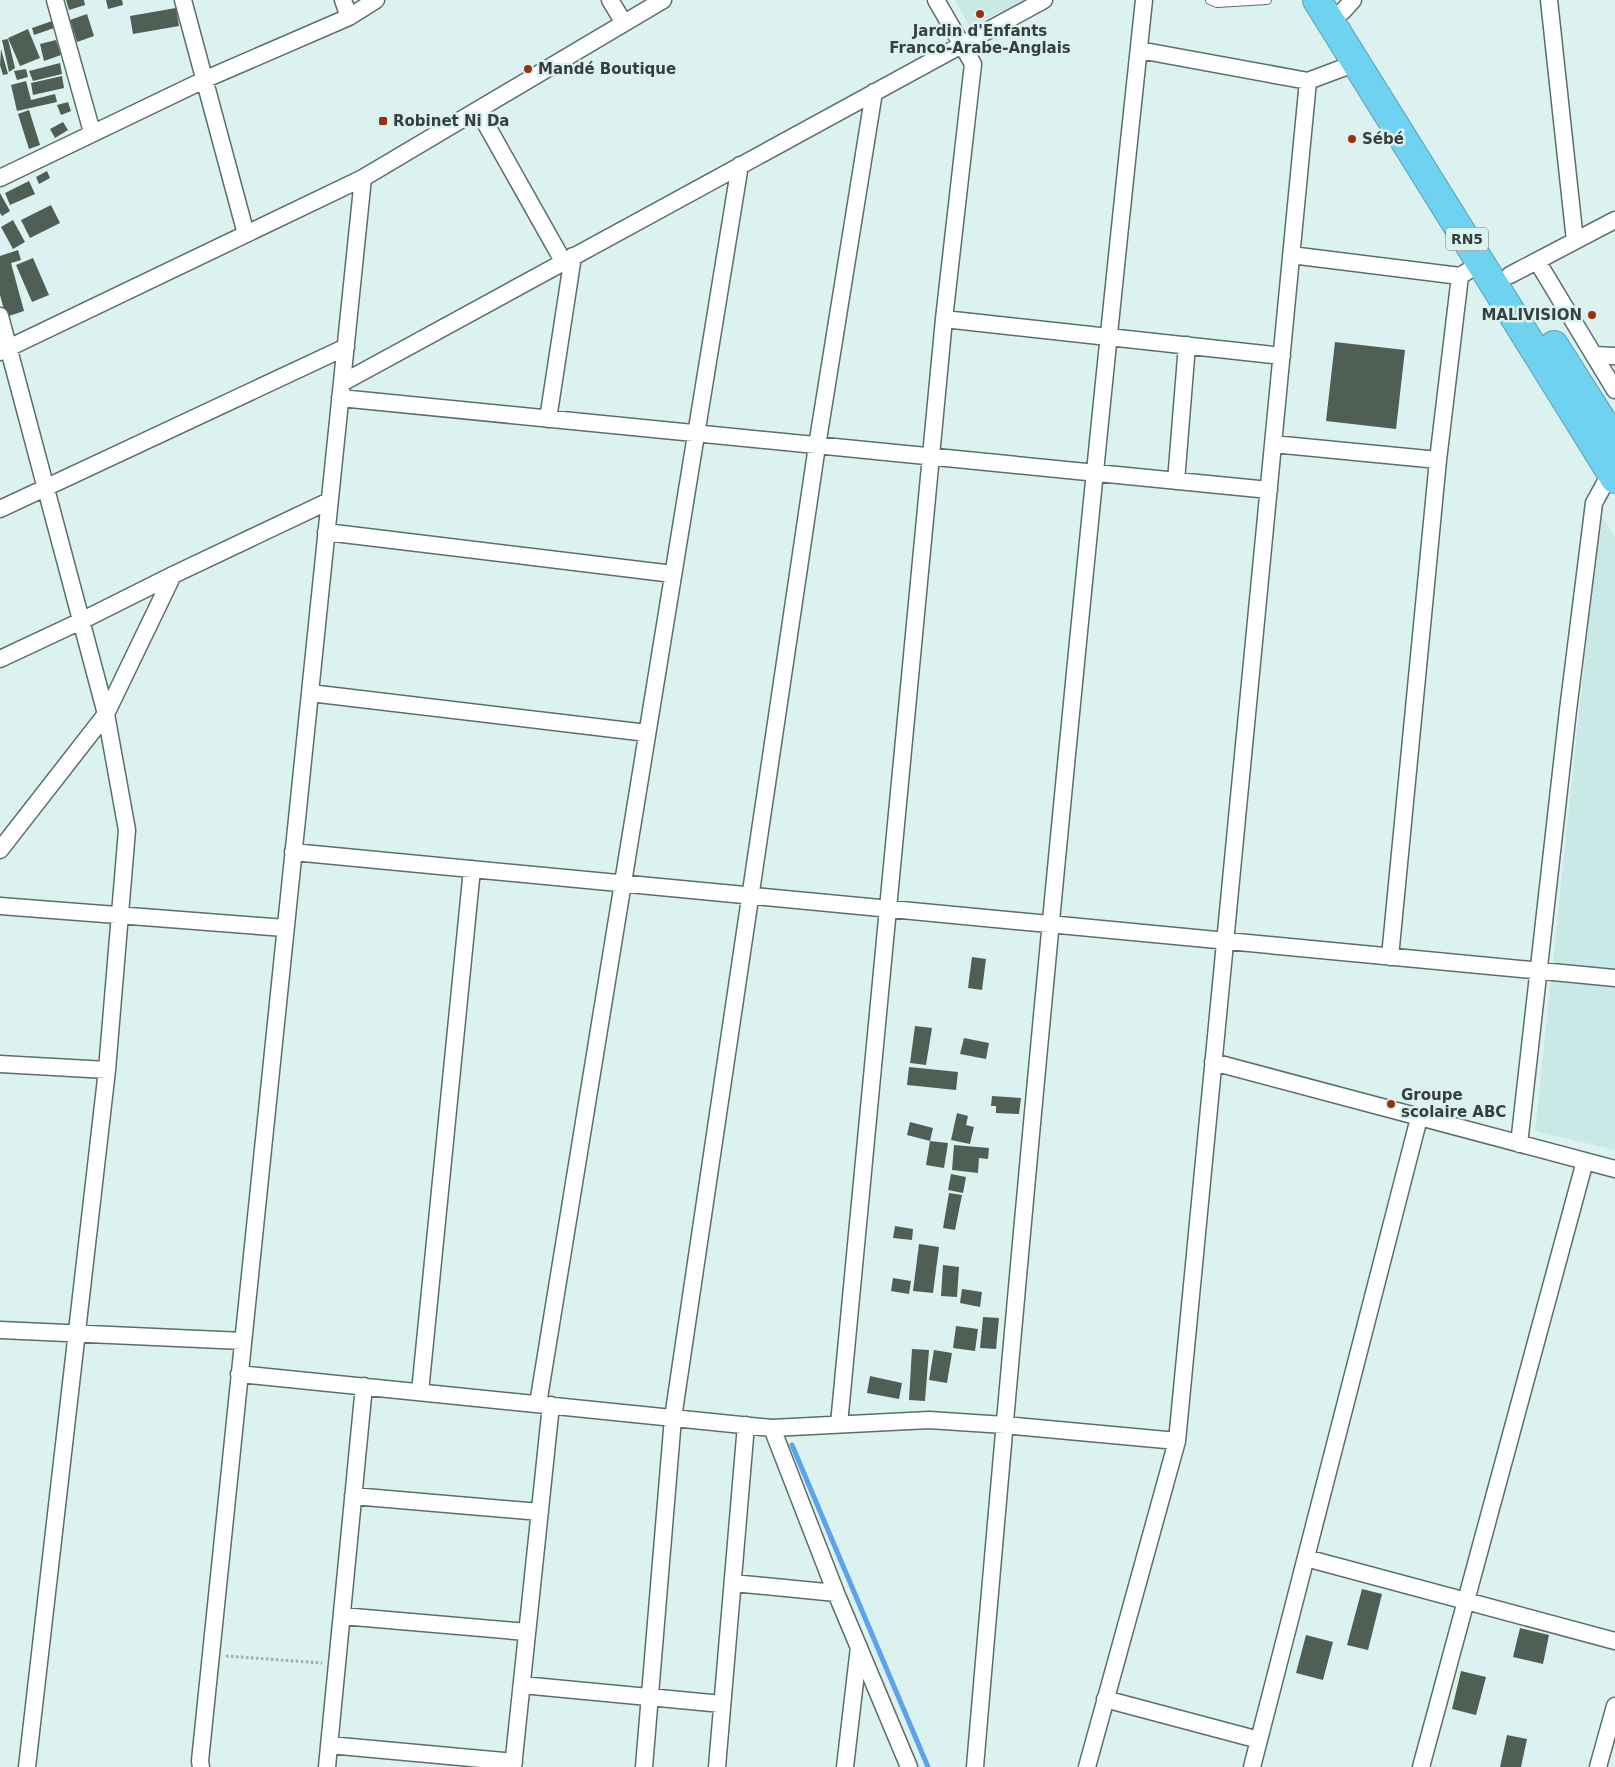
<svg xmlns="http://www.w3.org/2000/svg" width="1615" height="1767" font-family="'DejaVu Sans',sans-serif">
<rect width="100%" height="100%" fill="#dcf2f0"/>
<path fill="#c9e9e6" d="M 955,0 L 1024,0 L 970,27 Z
M 1600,513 L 1615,537 L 1615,1150 L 1535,1131 Z"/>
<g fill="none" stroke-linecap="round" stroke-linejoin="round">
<path stroke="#5da2ec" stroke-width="5" d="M 792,1445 L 928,1767"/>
</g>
<path fill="#505f56" d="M 66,0 L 84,0 L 85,5 L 69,10 Z
M 106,0 L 122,0 L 123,5 L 108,9 Z
M 176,8 L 179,26 L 133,34 L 130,16 Z
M 87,14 L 94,36 L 77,42 L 70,20 Z
M 52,21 L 54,28 L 34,35 L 32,28 Z
M 28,29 L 40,58 L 20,66 L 8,38 Z
M 8,39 L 15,68 L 9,72 L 2,40 Z
M 56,40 L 61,55 L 44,61 L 40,44 Z
M 1,49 L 8,74 L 3,75 L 0,65 Z
M 60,63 L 62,74 L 33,81 L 29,71 Z
M 26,69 L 28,77 L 17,80 L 14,71 Z
M 62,76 L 64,88 L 33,95 L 31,83 Z
M 26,81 L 31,100 L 55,94 L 57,102 L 17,111 L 11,85 Z
M 68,102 L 71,111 L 61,115 L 57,105 Z
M 29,110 L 40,145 L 29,149 L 18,114 Z
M 63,122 L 68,130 L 55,138 L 50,129 Z
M 47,171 L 50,178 L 39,184 L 36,177 Z
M 29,181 L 35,194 L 10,205 L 5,193 Z
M 0,193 L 10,211 L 2,216 L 0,213 Z
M 51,205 L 60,223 L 30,238 L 21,220 Z
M 13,220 L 25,242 L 13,249 L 1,227 Z
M 18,250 L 21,260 L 11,263 L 24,311 L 6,317 L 0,295 L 0,256 Z
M 33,258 L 49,295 L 32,302 L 16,265 Z
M 1335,342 L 1405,350 L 1396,429 L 1326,421 Z
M 972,957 L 986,959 L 982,990 L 968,988 Z
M 915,1026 L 932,1028 L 926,1065 L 910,1063 Z
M 964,1038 L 989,1043 L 986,1059 L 960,1054 Z
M 909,1067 L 958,1072 L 956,1090 L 907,1085 Z
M 992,1096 L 1021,1098 L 1019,1114 L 996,1113 L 996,1106 L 991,1106 Z
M 957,1113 L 968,1116 L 966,1125 L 974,1127 L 970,1144 L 951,1140 Z
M 910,1122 L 933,1128 L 930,1141 L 948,1143 L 944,1168 L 926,1165 L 930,1141 L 907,1135 Z
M 954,1145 L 989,1148 L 988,1159 L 979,1158 L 978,1173 L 952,1170 Z
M 951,1174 L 966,1177 L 963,1193 L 948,1190 Z
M 949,1193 L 962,1195 L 955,1230 L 943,1228 Z
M 895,1226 L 913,1229 L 912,1240 L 893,1238 Z
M 919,1244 L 939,1247 L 933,1293 L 913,1291 Z
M 943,1265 L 959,1267 L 957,1297 L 941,1296 Z
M 893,1278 L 911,1281 L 909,1294 L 891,1291 Z
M 962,1289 L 982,1292 L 980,1307 L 960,1303 Z
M 983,1317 L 999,1318 L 996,1349 L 980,1348 Z
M 956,1326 L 978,1329 L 975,1351 L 953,1348 Z
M 912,1349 L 929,1350 L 925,1401 L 909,1400 Z
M 934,1350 L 952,1353 L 947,1383 L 929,1380 Z
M 870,1376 L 902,1383 L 899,1399 L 867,1393 Z
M 1362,1589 L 1382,1594 L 1368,1650 L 1347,1645 Z
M 1520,1628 L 1549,1635 L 1543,1664 L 1513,1657 Z
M 1306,1635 L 1333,1642 L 1323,1680 L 1296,1673 Z
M 1461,1671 L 1486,1677 L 1476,1715 L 1452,1709 Z
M 1507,1735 L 1527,1739 L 1521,1767 L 1500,1767 Z"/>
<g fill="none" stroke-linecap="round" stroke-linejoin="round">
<defs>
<path id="lane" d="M 1210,0 L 1217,3 L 1267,0"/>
<path id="street" d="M 55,0 L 92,132
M 183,0 L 246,234
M 343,0 L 349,17
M 610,0 L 624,23
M 1549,0 L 1575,241
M 1343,11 L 1353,0
M 1139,50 L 1308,81 L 1356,63
M 478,110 L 563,261
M 0,178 L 206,79 L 349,17 L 376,0
M 1291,255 L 1460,276 L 1468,271
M 1537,261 L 1615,390
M 1510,275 L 1615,220
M 0,316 L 106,714 L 127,830 L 107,1070 L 27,1767
M 944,319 L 1282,356
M 0,352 L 363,178 L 663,0
M 1594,355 L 1615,356
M 342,383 L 1044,0
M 340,398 L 1269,490
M 548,419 L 573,256
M 1273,444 L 1438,460
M 1176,481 L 1187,345
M 0,509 L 346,347
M 326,532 L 673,574
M 0,659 L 81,621 L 173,575 L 329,501
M 310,693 L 647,733
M 0,850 L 106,714 L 173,575
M 293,852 L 1615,978
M 0,906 L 285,928
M 1390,957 L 1438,460 L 1460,276
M 1213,1062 L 1615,1169
M 0,1064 L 107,1070
M 1519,1144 L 1568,710 L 1594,503 L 1611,472
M 0,1330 L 243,1341
M 239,1374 L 772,1428 L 929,1420 L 1004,1425 L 1177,1441
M 420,1392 L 472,869
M 538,1404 L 740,165
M 839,1424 L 944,319 L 973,64 L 936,0
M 772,1428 L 836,1593 L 909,1767
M 353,1496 L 540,1512
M 1306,1558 L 1615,1641
M 733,1583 L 836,1593
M 342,1616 L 527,1632
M 522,1685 L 722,1704
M 1105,1699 L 1259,1740
M 329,1745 L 514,1762
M 201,1767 L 200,1761 L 363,178
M 327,1767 L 364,1386
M 513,1767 L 551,1405
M 644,1767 L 673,1418 L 817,446 L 874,92
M 717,1767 L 746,1425
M 845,1767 L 859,1647
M 975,1767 C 1025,1177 1081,588 1144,0
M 1087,1767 L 1177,1441 L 1308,81
M 1252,1767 L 1419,1118
M 1421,1767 L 1585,1161
M 1598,1767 L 1615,1706"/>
<path id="highway" d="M 1317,0 L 1615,479
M 1554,345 L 1615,441"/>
</defs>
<use href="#lane" stroke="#5a6e6c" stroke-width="10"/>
<use href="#street" stroke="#5a6e6c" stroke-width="19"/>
<use href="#highway" stroke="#5b9fb2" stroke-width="30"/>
<path stroke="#9daeac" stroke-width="3" stroke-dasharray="2.5 2.5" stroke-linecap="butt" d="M 226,1656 L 322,1663"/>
<use href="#lane" stroke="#fff" stroke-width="8"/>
<use href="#street" stroke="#fff" stroke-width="16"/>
<use href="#highway" stroke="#6fd2f1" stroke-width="28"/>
</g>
<g fill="#983012" stroke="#dcf2f0" stroke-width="2">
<circle cx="980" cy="14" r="5"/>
<circle cx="528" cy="69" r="5"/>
<rect x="378" y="116" width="10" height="10" rx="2.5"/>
<circle cx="1352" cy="139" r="5"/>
<circle cx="1592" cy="315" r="5"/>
<circle cx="1391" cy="1104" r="5"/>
</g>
<g text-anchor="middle" stroke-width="5" stroke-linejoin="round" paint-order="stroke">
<rect fill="#dcf2f0" stroke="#687573" stroke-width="1" x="1446" y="227.5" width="42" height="23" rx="4"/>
<g font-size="14" font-weight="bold" fill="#363f3e">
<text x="1467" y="244">RN5</text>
</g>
<g font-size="15" font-weight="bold" fill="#363f3e" stroke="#dcf2f0" text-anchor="start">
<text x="980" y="36" text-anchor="middle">Jardin d'Enfants<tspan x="980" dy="17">Franco-Arabe-Anglais</tspan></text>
<text x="538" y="74">Mandé Boutique</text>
<text x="393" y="126">Robinet Ni Da</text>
<text x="1362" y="144">Sébé</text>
<text x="1582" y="320" text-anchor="end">MALIVISION</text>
<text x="1401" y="1100">Groupe<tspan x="1401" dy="17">scolaire ABC</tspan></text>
</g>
</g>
</svg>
